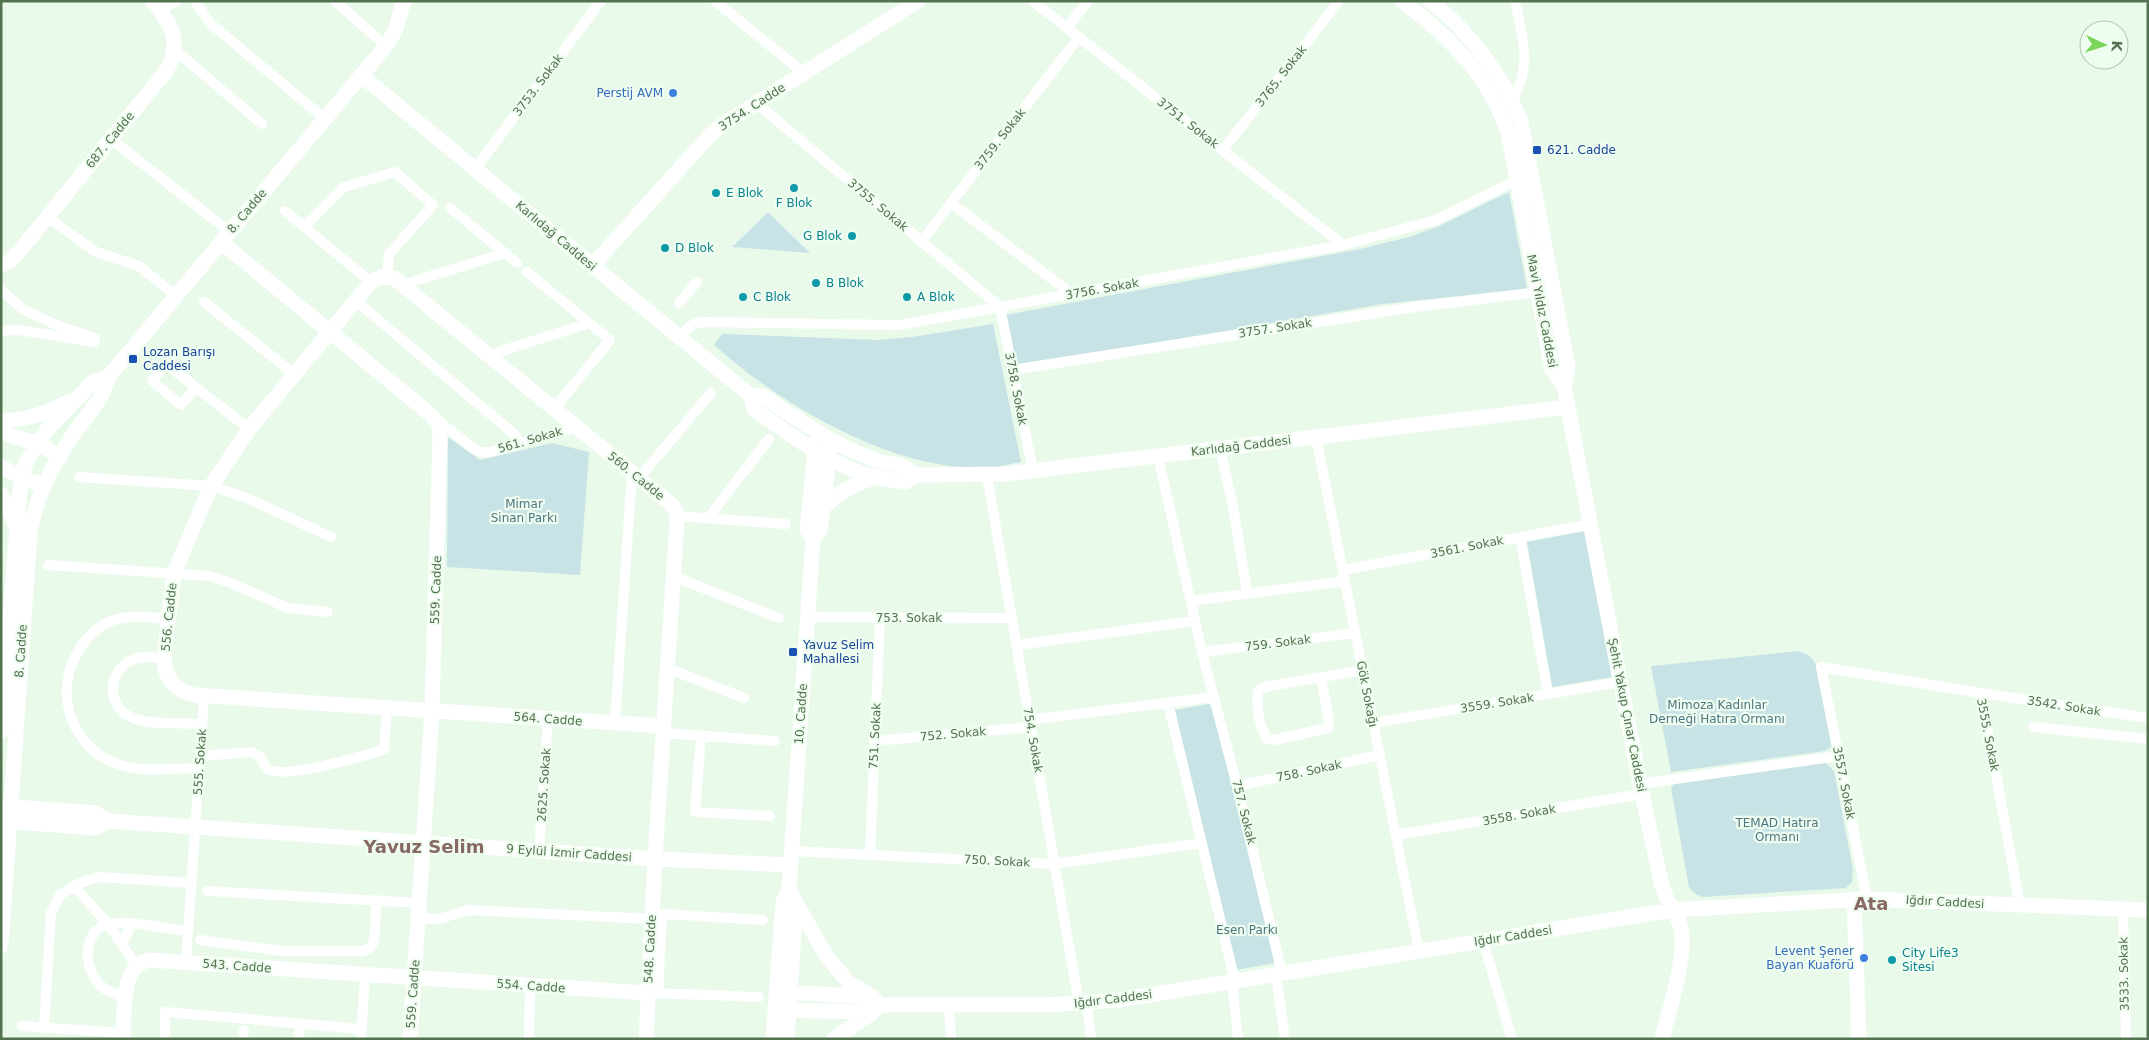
<svg xmlns="http://www.w3.org/2000/svg" width="2149" height="1040" font-family="'DejaVu Sans',sans-serif">
<rect width="100%" height="100%" fill="#e9faeb"/>
<path fill="#c8e3e6" d="M 1509,192 L 1527,289 L 1383,304 L 1015,367 L 1005,315 L 1360,249 L 1409,237 L 1437,227 Z
M 768,212 L 810,253 L 732,247 Z
M 993,324 L 1021,462 C 1009,464 996,468 983,468 C 891,470 781,405 714,345 L 722,334 L 879,340 L 912,337 Z
M 448,437 L 480,460 L 552,443 L 589,452 L 580,575 L 447,567 Z
M 1586,531 L 1612,677 L 1552,687 L 1527,542 Z
M 1799,651 L 1808,655 L 1815,662 L 1832,746 L 1825,751 L 1671,772 L 1651,666 Z
M 1208,704 L 1214,705 L 1275,963 L 1236,970 L 1175,710 Z
M 1825,762 L 1834,771 L 1853,869 L 1852,882 L 1846,888 L 1703,897 L 1694,893 L 1689,887 L 1671,788 L 1674,783 Z"/>
<g fill="none" stroke-linecap="round" stroke-linejoin="round">
<path stroke="#fff" stroke-width="10" d="M 195,1 L 210,23 L 325,119
M 335,1 L 386,46
M 715,1 L 804,73
M 1033,1 L 1343,245
M 160,10 L 177,1
M 1067,27 L 1088,1
M 175,50 L 262,124
M 1513,100 C 1532,62 1523,40 1515,1
M 756,103 L 1000,307 L 1033,471
M 111,139 L 230,232
M 1223,150 L 1339,1
M 475,169 L 601,1
M 951,203 L 1072,294
M 450,208 L 517,263
M 285,211 L 371,282
M 47,217 L 96,252 L 139,266 L 176,296
M 304,227 L 344,187 L 395,172 L 433,205 L 389,254 L 387,276
M 921,242 L 1079,37
M 527,272 L 610,340 L 554,409
M 402,285 L 505,253
M 1,290 L 24,310 L 59,326 L 95,338 L 94,342 L 19,330 L 1,331
M 355,300 L 514,434 L 521,443
M 204,302 L 294,374
M 679,303 L 697,282
M 679,338 C 687,329 690,324 702,322 L 899,325 L 1343,245 L 1436,220 L 1517,180
M 489,355 L 589,323
M 1012,370 L 1415,307 L 1538,292
M 196,388 L 181,405 L 152,381 L 166,364 L 249,429
M 436,419 L 474,449 L 481,452 L 490,452 L 576,427
M 1316,437 L 1419,951
M 1220,449 L 1233,506 L 1247,592
M 1158,456 L 1202,652 L 1237,786 L 1282,973
M 987,476 L 1079,1004
M 79,477 L 211,486 L 247,498 L 331,537
M 639,478 L 711,393
M 677,516 L 786,524
M 708,518 L 769,439
M 1520,537 L 1548,694
M 48,565 L 210,576 L 231,583 L 288,608 L 328,612
M 1343,570 L 1591,524
M 673,576 L 779,618
M 1191,601 L 1345,581
M 807,617 L 1012,618
M 168,619 C 149,617 127,614 108,622 C 97,628 87,637 80,648 C 52,690 70,749 120,765 C 145,773 174,768 200,768
M 1017,645 L 1195,621
M 1202,652 L 1355,633
M 164,659 C 156,658 146,656 137,658 C 107,667 104,706 133,718 C 148,725 185,723 202,724
M 667,668 L 744,698
M 1321,677 L 1329,721 L 1328,728 L 1274,740 L 1267,739 C 1259,727 1256,706 1258,691 L 1264,687 L 1363,670
M 1981,693 L 2148,718
M 1168,703 L 1235,981
M 1029,720 L 1214,697
M 615,723 L 632,472
M 1373,723 L 1621,682
M 2033,727 L 2148,739
M 664,733 L 775,741
M 701,735 L 695,812 L 770,816
M 874,741 L 1031,727
M 200,756 L 252,752 L 260,757 L 267,769 C 286,780 361,756 384,750 L 387,708
M 1640,784 L 1839,756
M 1237,786 L 1380,755
M 1396,835 L 1642,794
M 539,851 L 548,719
M 791,851 L 1054,864 L 1202,843
M 870,855 L 880,618
M 74,886 L 108,924 L 137,966
M 207,891 L 419,903
M 1867,899 L 1821,667 L 1981,693 L 2020,906
M 2123,910 L 2126,1039
M 418,918 L 439,919 L 468,910 L 652,919
M 200,940 L 282,951 L 363,951 L 370,948 L 374,942 L 377,900
M 1483,941 L 1512,1039
M 122,944 L 131,925
M 186,962 L 204,696
M 1276,974 L 1285,1039
M 1232,982 L 1238,1039
M 652,993 L 759,997
M 658,994 L 662,914 L 763,920
M 126,996 C 83,994 76,934 106,925 C 125,919 160,928 180,930
M 1087,1003 L 1091,1039
M 949,1005 L 951,1039
M 22,1026 L 124,1033
M 44,1028 L 51,913 L 60,895 L 80,883 L 99,877 L 192,883
M 165,1039 L 165,1012 L 362,1029
M 243,1039 L 244,1030
M 299,1039 L 300,1024
M 361,1039 L 365,975
M 529,1039 L 530,986"/>
<path stroke="#fff" stroke-width="15" d="M 1402,1 C 1448,35 1489,76 1508,132 L 1552,369 L 1564,387 L 1568,366 L 1521,122 C 1505,79 1467,28 1430,1
M 362,76 L 751,396
M 221,242 L 431,415 L 438,423 L 440,436 L 432,711 L 410,1039
M 1,265 L 9,262 L 18,253 L 167,70 C 182,41 172,24 152,1
M 592,266 L 709,136 L 722,125 L 918,1
M 1564,387 L 1642,794 L 1662,886 C 1666,902 1678,915 1681,928 C 1687,956 1669,1010 1662,1039
M 751,396 L 763,396 C 799,421 834,445 877,461 C 893,466 902,461 915,475 L 906,482 C 896,480 885,480 875,477 C 830,465 792,436 754,409 Z
M 1,421 C 26,420 48,413 70,401
M 1,432 L 43,446 L 60,458
M 816,442 L 807,530 L 813,538 L 820,531 L 830,450
M 1,467 L 30,481 L 45,484
M 915,475 L 1005,474 L 1568,407
M 1,494 L 15,524
M 823,508 C 838,492 854,484 876,477
M 1,731 L 21,477 L 27,460 L 46,431 L 93,382 L 109,376
M 1,806 L 96,813 L 109,821 L 95,828 L 1,821
M 109,821 L 655,859 L 790,865
M 789,889 L 813,538
M 1854,900 L 1859,1039
M 796,903 L 827,957 L 849,983 L 871,996
M 1,946 L 30,534 C 35,496 55,460 77,429 C 91,410 103,399 109,376 L 386,46 L 395,31 L 404,1
M 880,1005 L 1048,1005 L 1119,1000 L 1672,910 L 1867,899 L 2148,910
M 779,1010 L 873,1012 L 880,1005 L 872,997 L 781,992
M 123,1039 C 125,1015 119,966 149,960 L 648,993
M 646,1039 L 655,859 L 677,520 L 676,512 L 672,505 L 394,278 L 381,277 L 371,282 L 249,429 L 211,486 L 174,573 L 164,657 C 164,678 175,691 195,695 L 663,726
M 773,1039 L 783,902 L 789,889 L 796,903 L 787,1039
M 834,1039 L 873,1012"/>
</g>
<g fill="#3f7fe0" stroke="#effdf1" stroke-width="2">
<circle cx="673" cy="93" r="5"/>
<circle cx="1864" cy="958" r="5"/>
</g>
<g fill="#1a4fb4" stroke="#effdf1" stroke-width="2">
<rect x="1532" y="145" width="10" height="10" rx="2.5"/>
<rect x="128" y="354" width="10" height="10" rx="2.5"/>
<rect x="788" y="647" width="10" height="10" rx="2.5"/>
</g>
<g fill="#0f9aa8" stroke="#effdf1" stroke-width="2">
<circle cx="794" cy="188" r="5"/>
<circle cx="716" cy="193" r="5"/>
<circle cx="852" cy="236" r="5"/>
<circle cx="665" cy="248" r="5"/>
<circle cx="816" cy="283" r="5"/>
<circle cx="743" cy="297" r="5"/>
<circle cx="907" cy="297" r="5"/>
<circle cx="1892" cy="960" r="5"/>
</g>
<g text-anchor="middle" stroke-width="4.5" stroke-linejoin="round" paint-order="stroke">
<g font-size="12" fill="#53724f" stroke="#effdf1">
<text transform="translate(1281 76) rotate(-52)" y="4">3765. Sokak</text>
<text transform="translate(538 85) rotate(-53)" y="4">3753. Sokak</text>
<text transform="translate(752 107) rotate(-33)" y="4">3754. Cadde</text>
<text transform="translate(1188 123) rotate(38)" y="4">3751. Sokak</text>
<text transform="translate(1000 139) rotate(-52)" y="4">3759. Sokak</text>
<text transform="translate(110 140) rotate(-51)" y="4">687. Cadde</text>
<text transform="translate(878 205) rotate(40)" y="4">3755. Sokak</text>
<text transform="translate(247 211) rotate(-50)" y="4">8. Cadde</text>
<text transform="translate(556 236) rotate(40)" y="4">Karlıdağ Caddesi</text>
<text transform="translate(1102 289) rotate(-10)" y="4">3756. Sokak</text>
<text transform="translate(1542 311) rotate(79)" y="4">Mavi Yıldız Caddesi</text>
<text transform="translate(1275 328) rotate(-9)" y="4">3757. Sokak</text>
<text transform="translate(1016 389) rotate(79)" y="4">3758. Sokak</text>
<text transform="translate(530 440) rotate(-16)" y="4">561. Sokak</text>
<text transform="translate(1241 446) rotate(-7)" y="4">Karlıdağ Caddesi</text>
<text transform="translate(636 476) rotate(39)" y="4">560. Cadde</text>
<text transform="translate(1467 547) rotate(-11)" y="4">3561. Sokak</text>
<text transform="translate(436 590) rotate(-88)" y="4">559. Cadde</text>
<text transform="translate(169 617) rotate(-84)" y="4">556. Cadde</text>
<text x="909" y="622">753. Sokak</text>
<text transform="translate(1278 643) rotate(-7)" y="4">759. Sokak</text>
<text transform="translate(21 651) rotate(-86)" y="4">8. Cadde</text>
<text transform="translate(1367 694) rotate(79)" y="4">Gök Sokağı</text>
<text transform="translate(1497 703) rotate(-9)" y="4">3559. Sokak</text>
<text transform="translate(2064 706) rotate(9)" y="4">3542. Sokak</text>
<text transform="translate(801 714) rotate(-86)" y="4">10. Cadde</text>
<text transform="translate(1627 715) rotate(79)" y="4">Şehit Yakup Çınar Caddesi</text>
<text transform="translate(548 719) rotate(4)" y="4">564. Cadde</text>
<text transform="translate(953 734) rotate(-5)" y="4">752. Sokak</text>
<text transform="translate(1988 735) rotate(79)" y="4">3555. Sokak</text>
<text transform="translate(875 736) rotate(-87)" y="4">751. Sokak</text>
<text transform="translate(1033 740) rotate(80)" y="4">754. Sokak</text>
<text transform="translate(200 762) rotate(-86)" y="4">555. Sokak</text>
<text transform="translate(1309 771) rotate(-12)" y="4">758. Sokak</text>
<text transform="translate(1844 783) rotate(79)" y="4">3557. Sokak</text>
<text transform="translate(544 785) rotate(-86)" y="4">2625. Sokak</text>
<text transform="translate(1244 812) rotate(76)" y="4">757. Sokak</text>
<text transform="translate(1519 815) rotate(-10)" y="4">3558. Sokak</text>
<text transform="translate(569 853) rotate(4)" y="4">9 Eylül İzmir Caddesi</text>
<text transform="translate(997 861) rotate(3)" y="4">750. Sokak</text>
<text transform="translate(1945 902) rotate(3)" y="4">Iğdır Caddesi</text>
<text transform="translate(1513 936) rotate(-9)" y="4">Iğdır Caddesi</text>
<text transform="translate(650 949) rotate(-87)" y="4">548. Cadde</text>
<text transform="translate(237 966) rotate(4)" y="4">543. Cadde</text>
<text transform="translate(2124 974) rotate(-91)" y="4">3533. Sokak</text>
<text transform="translate(531 986) rotate(4)" y="4">554. Cadde</text>
<text transform="translate(413 994) rotate(-86)" y="4">559. Cadde</text>
<text transform="translate(1113 999) rotate(-7)" y="4">Iğdır Caddesi</text>
</g>
<g font-size="12" fill="#366cbe" stroke="#effdf1" text-anchor="end">
<text x="663" y="97">Perstij AVM</text>
<text x="1854" y="955">Levent Şener<tspan x="1854" dy="14">Bayan Kuaförü</tspan></text>
</g>
<g font-size="12" fill="#164399" stroke="#effdf1" text-anchor="start">
<text x="1547" y="154">621. Cadde</text>
<text x="143" y="356">Lozan Barışı<tspan x="143" dy="14">Caddesi</tspan></text>
<text x="803" y="649">Yavuz Selim<tspan x="803" dy="14">Mahallesi</tspan></text>
</g>
<g font-size="12" fill="#0d838f" stroke="#effdf1" text-anchor="start">
<text x="726" y="197">E Blok</text>
<text x="794" y="207" text-anchor="middle">F Blok</text>
<text x="842" y="240" text-anchor="end">G Blok</text>
<text x="675" y="252">D Blok</text>
<text x="826" y="287">B Blok</text>
<text x="753" y="301">C Blok</text>
<text x="917" y="301">A Blok</text>
<text x="1902" y="957">City Life3<tspan x="1902" dy="14">Sitesi</tspan></text>
</g>
<g font-size="12" fill="#4e7681" stroke="#effdf1">
<text x="524" y="508">Mimar<tspan x="524" dy="14">Sinan Parkı</tspan></text>
<text x="1717" y="709">Mimoza Kadınlar<tspan x="1717" dy="14">Derneği Hatıra Ormanı</tspan></text>
<text x="1777" y="827">TEMAD Hatıra<tspan x="1777" dy="14">Ormanı</tspan></text>
<text x="1247" y="934">Esen Parkı</text>
</g>
<g font-size="18" font-weight="bold" fill="#876963" stroke="#effdf1">
<text x="424" y="853">Yavuz Selim</text>
<text x="1871" y="910">Ata</text>
</g>
</g>
<rect width="2149" height="1040" fill="none" stroke="#53724f" stroke-width="5"/>
<g transform="translate(2104 45) rotate(94)"><circle r="24" fill="#effdf1" stroke="#b1c5b0"/>
<path d="M0-4L9 19L0 12L-9 19Z" fill="#7ad65b"/>
<text y="-8" font-size="14" font-weight="bold" text-anchor="middle" fill="#53724f">K</text>
</g>
</svg>
